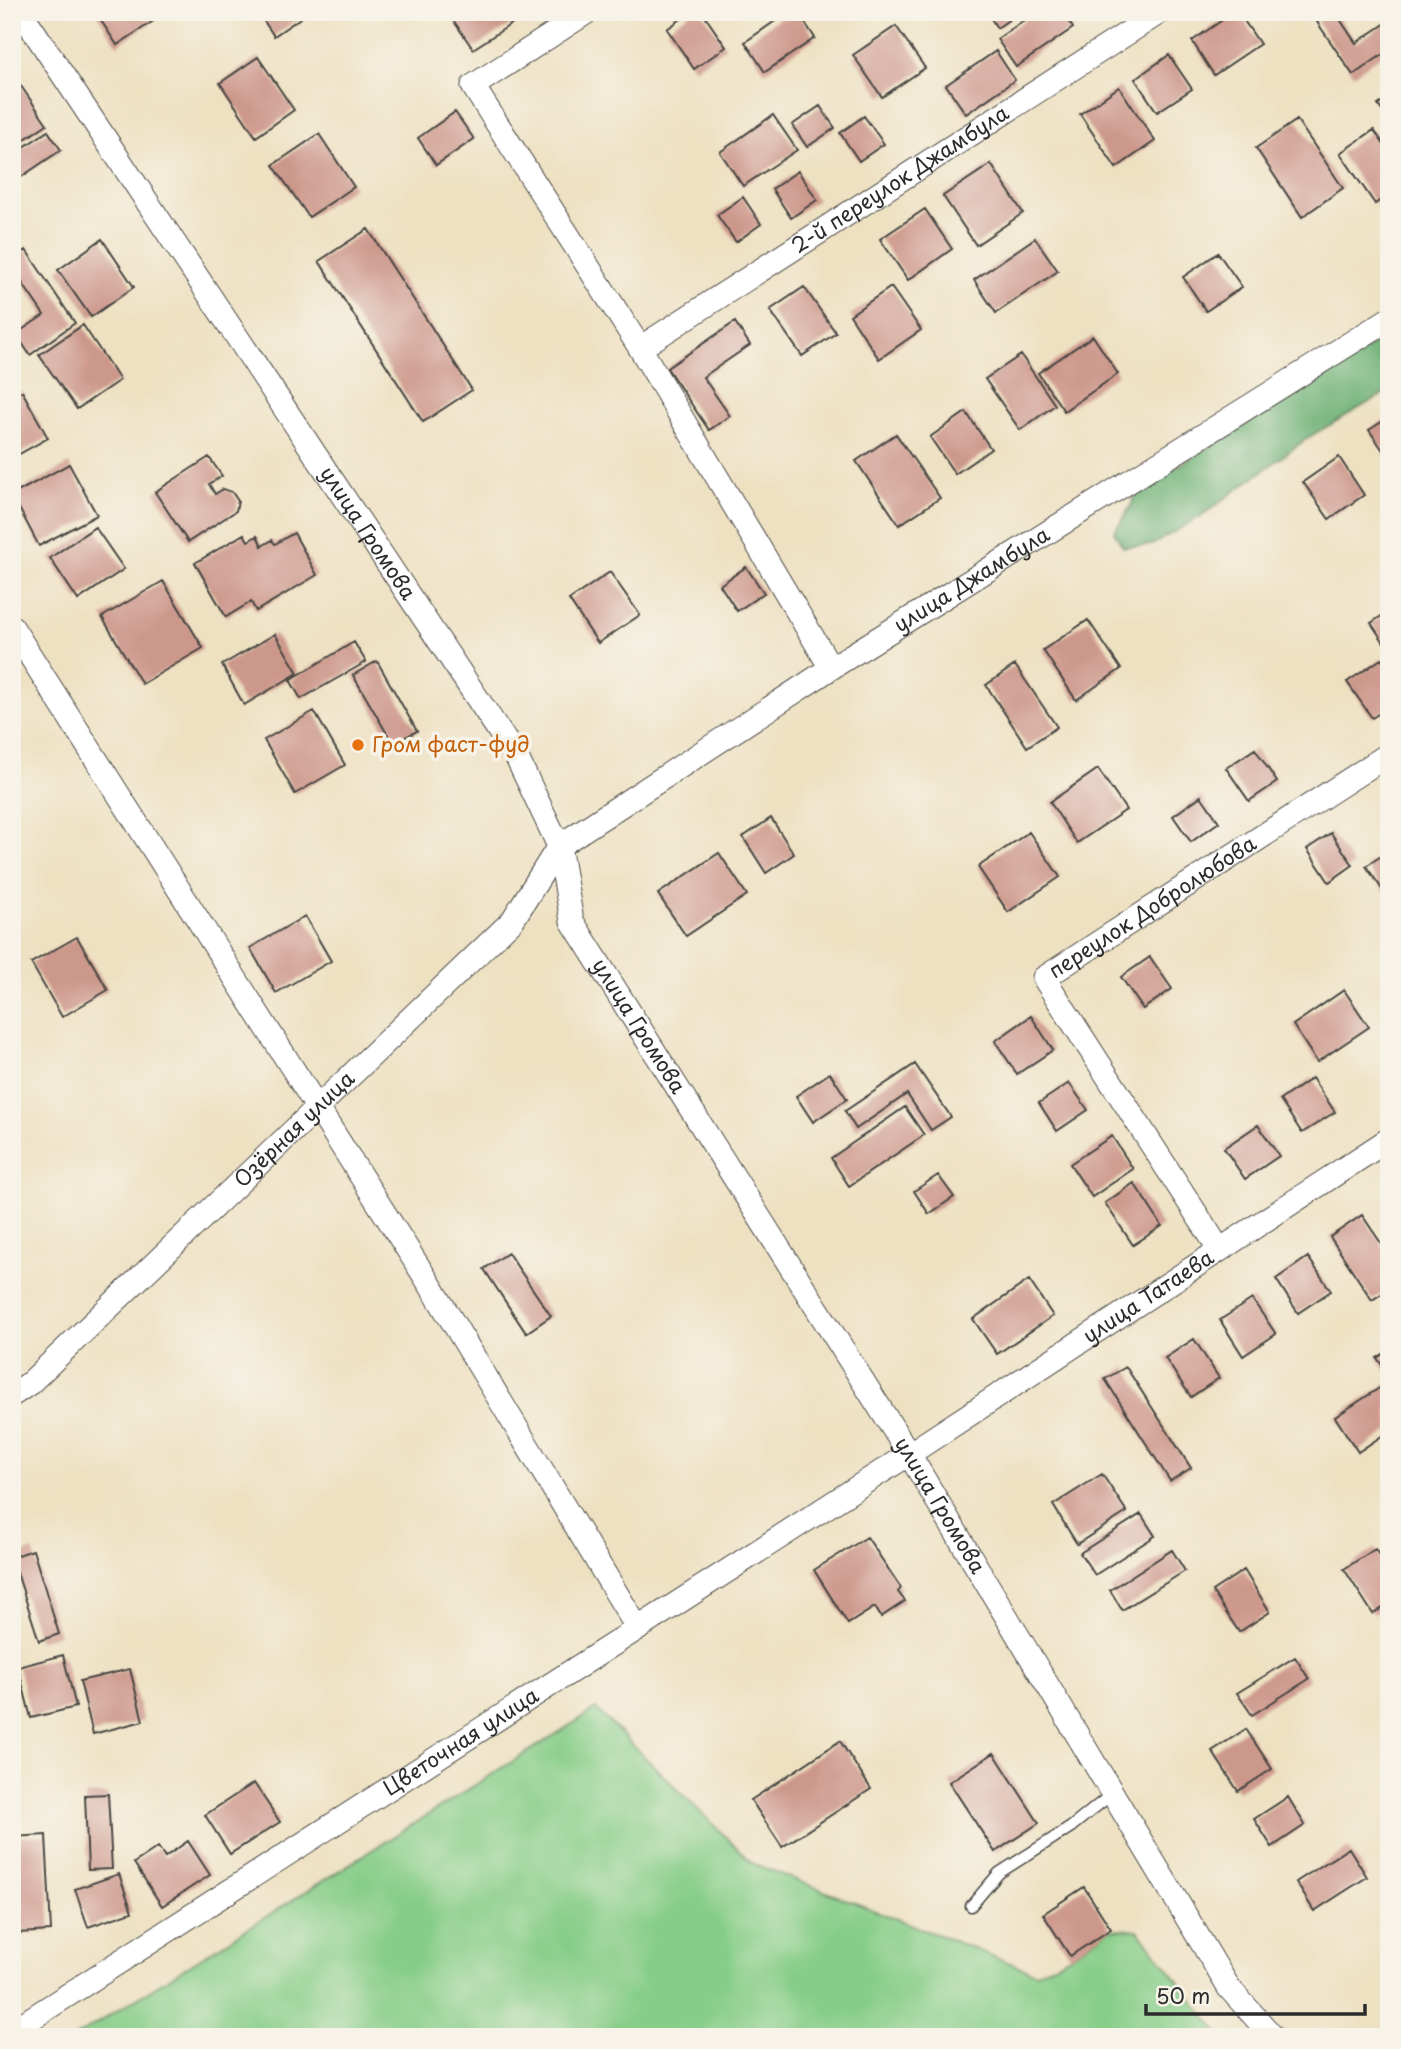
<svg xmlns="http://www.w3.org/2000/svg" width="1401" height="2049" font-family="'Playpen Sans',sans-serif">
<rect width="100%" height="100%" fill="#f7f3e8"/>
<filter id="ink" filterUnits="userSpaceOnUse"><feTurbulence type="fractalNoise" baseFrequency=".0143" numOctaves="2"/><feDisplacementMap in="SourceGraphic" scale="14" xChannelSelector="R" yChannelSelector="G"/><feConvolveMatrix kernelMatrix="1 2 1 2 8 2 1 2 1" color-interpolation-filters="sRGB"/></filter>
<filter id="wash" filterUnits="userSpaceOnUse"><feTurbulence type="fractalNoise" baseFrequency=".00686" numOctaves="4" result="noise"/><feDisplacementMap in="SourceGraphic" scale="28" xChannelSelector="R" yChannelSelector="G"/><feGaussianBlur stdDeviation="1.57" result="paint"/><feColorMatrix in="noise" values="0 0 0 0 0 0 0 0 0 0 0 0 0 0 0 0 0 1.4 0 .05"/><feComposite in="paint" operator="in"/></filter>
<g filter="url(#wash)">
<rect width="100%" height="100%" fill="#eee1c2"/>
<path fill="#86cd88" stroke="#587c5a" stroke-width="2" d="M 596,1709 L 752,1863 L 1036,1973 L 1070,1956 L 1111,1929 L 1138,1930 L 1222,2037 L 75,2037 Z"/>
<path fill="#6cb074" stroke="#4c6e50" stroke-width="2" d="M 1389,335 L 1389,391 L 1309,437 L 1201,516 L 1152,545 L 1123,547 L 1114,532 L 1131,506 L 1135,493 Z"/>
<g id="blocks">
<path fill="#cd988c" d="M 103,12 L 150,12 L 155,20 L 117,45 L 98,16 Z
M 258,12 L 309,12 L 274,36 Z
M 458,12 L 510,12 L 516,21 L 473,49 L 451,17 Z
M 691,12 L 702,12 L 726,47 L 694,69 L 667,29 Z
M 788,12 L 798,12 L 815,38 L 765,72 L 745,42 Z
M 987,12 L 1020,12 L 997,28 Z
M 1036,12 L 1062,12 L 1073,28 L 1016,67 L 997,39 Z
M 1234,12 L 1238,12 L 1260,44 L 1214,75 L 1192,41 Z
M 1331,12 L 1335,12 L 1356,43 L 1389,21 L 1389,50 L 1353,75 L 1317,22 Z
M 896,26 L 925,68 L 882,97 L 853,55 Z
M 996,51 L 1015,80 L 966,114 L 946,85 Z
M 1169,55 L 1192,89 L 1157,112 L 1135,79 Z
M 258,57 L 294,110 L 256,137 L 220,83 Z
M 12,73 L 47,124 L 19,143 L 12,133 Z
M 1119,87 L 1155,141 L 1116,168 L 1080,114 Z
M 1389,98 L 1389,121 L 1378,105 Z
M 820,106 L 835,128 L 807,147 L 792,125 Z
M 455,112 L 474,139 L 436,165 L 418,138 Z
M 773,115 L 797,150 L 743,186 L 720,152 Z
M 864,116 L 884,144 L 859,161 L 840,133 Z
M 1297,120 L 1343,188 L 1302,217 L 1256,148 Z
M 1374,130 L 1389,152 L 1389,194 L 1375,204 L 1340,153 Z
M 48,131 L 61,150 L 12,183 L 12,155 Z
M 319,134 L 354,187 L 309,217 L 273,165 Z
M 991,164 L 1023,213 L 976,245 L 943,196 Z
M 798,171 L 817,200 L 791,218 L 772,189 Z
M 743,197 L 761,224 L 736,242 L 717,215 Z
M 925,209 L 952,249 L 908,280 L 880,239 Z
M 368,229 L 472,390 L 423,422 L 319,261 Z
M 1035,238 L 1058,271 L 996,313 L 974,280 Z
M 102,239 L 134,287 L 91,317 L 58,270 Z
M 26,250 L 75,323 L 30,355 L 16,334 L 44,315 L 18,277 L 12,281 L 12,259 Z
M 1218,253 L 1242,287 L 1206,311 L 1183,277 Z
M 804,287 L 836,333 L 802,356 L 770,310 Z
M 891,287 L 921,330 L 879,359 L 850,315 Z
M 735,322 L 750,345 L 703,377 L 730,416 L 709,430 L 667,368 Z
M 83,325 L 120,380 L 77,409 L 39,355 Z
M 1093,336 L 1118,374 L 1064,411 L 1038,373 Z
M 1021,355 L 1055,405 L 1020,430 L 985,379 Z
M 22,391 L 48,438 L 12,458 L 12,397 Z
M 966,412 L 991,449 L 955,474 L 930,437 Z
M 1389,417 L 1389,459 L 1369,430 Z
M 896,434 L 940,498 L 899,525 L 856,461 Z
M 209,457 L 222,476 L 209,484 L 215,494 L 223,489 L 232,492 L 238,501 L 236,511 L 188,542 L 155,492 Z
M 1339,457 L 1364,495 L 1329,519 L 1303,482 Z
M 69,464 L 97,515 L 39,546 L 12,495 Z
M 1389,500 L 1389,514 L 1382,505 Z
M 95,527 L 124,569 L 78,600 L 50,558 Z
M 294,533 L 317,575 L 256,611 L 251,602 L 226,617 L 195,563 L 244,534 L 248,541 L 257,536 L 262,546 L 272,540 L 275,544 Z
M 746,567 L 764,593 L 737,611 L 720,585 Z
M 610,572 L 640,615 L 598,643 L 569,600 Z
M 163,581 L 203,648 L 142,684 L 102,617 Z
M 1389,611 L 1389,650 L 1371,623 Z
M 1088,620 L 1121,669 L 1076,700 L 1043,650 Z
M 275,634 L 298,673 L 244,705 L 222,665 Z
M 354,642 L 366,662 L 301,699 L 290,680 Z
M 1381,659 L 1389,670 L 1389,707 L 1372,718 L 1347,682 Z
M 377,661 L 417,731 L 393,744 L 353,675 Z
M 1015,665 L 1057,727 L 1027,747 L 986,685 Z
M 314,711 L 345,765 L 295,794 L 264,740 Z
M 1255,749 L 1277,782 L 1249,801 L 1226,768 Z
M 1098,769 L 1126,810 L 1077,843 L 1050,802 Z
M 1201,796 L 1219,822 L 1191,842 L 1173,816 Z
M 771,818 L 794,854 L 766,873 L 743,837 Z
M 1029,832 L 1060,877 L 1008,912 L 978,867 Z
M 1331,833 L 1353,865 L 1329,882 L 1307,849 Z
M 1389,851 L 1389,899 L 1366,866 Z
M 719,853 L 747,895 L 686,936 L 658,894 Z
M 305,916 L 331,961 L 276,993 L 250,948 Z
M 77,937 L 108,990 L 62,1017 L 31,963 Z
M 1150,957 L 1172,989 L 1143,1009 L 1121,977 Z
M 1344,990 L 1369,1027 L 1317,1062 L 1293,1025 Z
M 1031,1016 L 1053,1050 L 1017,1074 L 995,1041 Z
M 915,1064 L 951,1117 L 931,1130 L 907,1094 L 856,1129 L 845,1111 Z
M 830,1073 L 847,1099 L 813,1122 L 796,1096 Z
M 1312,1078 L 1335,1112 L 1302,1133 L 1280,1100 Z
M 1069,1083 L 1088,1110 L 1057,1131 L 1039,1103 Z
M 905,1107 L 924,1135 L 849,1186 L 831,1158 Z
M 1258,1125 L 1279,1156 L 1245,1179 L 1224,1148 Z
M 1112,1136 L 1133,1169 L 1092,1197 L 1070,1164 Z
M 938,1175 L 954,1197 L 929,1214 L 914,1191 Z
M 1134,1183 L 1162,1226 L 1133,1245 L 1105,1203 Z
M 1362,1215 L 1389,1255 L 1389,1289 L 1372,1300 L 1330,1237 Z
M 508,1253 L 551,1316 L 526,1333 L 484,1269 Z
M 1308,1257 L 1331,1291 L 1298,1313 L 1276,1279 Z
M 1029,1280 L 1053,1316 L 997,1354 L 973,1319 Z
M 1252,1299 L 1276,1334 L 1243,1356 L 1220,1320 Z
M 1194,1339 L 1219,1378 L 1191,1397 L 1165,1358 Z
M 1389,1350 L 1389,1375 L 1377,1358 Z
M 1126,1367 L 1191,1468 L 1170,1481 L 1105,1379 Z
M 1387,1383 L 1389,1431 L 1358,1452 L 1335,1417 Z
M 1102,1474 L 1127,1512 L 1077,1544 L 1053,1505 Z
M 1141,1514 L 1155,1536 L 1095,1575 L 1080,1553 Z
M 867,1537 L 901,1588 L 898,1592 L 905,1601 L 881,1617 L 875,1607 L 848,1624 L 814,1570 Z
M 1375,1549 L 1389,1570 L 1389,1604 L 1373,1614 L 1344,1569 Z
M 33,1550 L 59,1634 L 39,1641 L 12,1557 Z
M 1172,1550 L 1185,1571 L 1122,1610 L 1110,1590 Z
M 1244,1570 L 1270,1612 L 1239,1632 L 1212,1591 Z
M 63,1655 L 76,1707 L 31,1718 L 18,1667 Z
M 1295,1657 L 1309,1679 L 1252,1715 L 1237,1693 Z
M 130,1669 L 143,1721 L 93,1734 L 80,1681 Z
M 1246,1729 L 1272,1769 L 1238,1791 L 1212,1751 Z
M 840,1741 L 871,1789 L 782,1847 L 751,1800 Z
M 994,1753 L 1039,1823 L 995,1852 L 949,1782 Z
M 254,1783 L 280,1822 L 230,1854 L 205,1815 Z
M 108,1794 L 112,1869 L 88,1870 L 85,1795 Z
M 1288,1797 L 1305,1825 L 1272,1847 L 1254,1819 Z
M 46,1835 L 51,1931 L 18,1933 L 12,1837 Z
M 188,1841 L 210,1875 L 162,1906 L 134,1863 L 158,1847 L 165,1857 Z
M 1349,1848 L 1367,1877 L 1314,1911 L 1296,1882 Z
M 119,1874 L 132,1912 L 88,1927 L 75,1889 Z
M 1084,1887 L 1111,1929 L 1070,1956 L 1043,1914 Z"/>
</g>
</g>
<g filter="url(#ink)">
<use href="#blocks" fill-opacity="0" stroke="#484642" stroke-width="2"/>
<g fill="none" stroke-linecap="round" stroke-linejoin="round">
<defs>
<path id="lane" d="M 971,1906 L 999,1873 L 1071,1827 L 1113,1793"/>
<g id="street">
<path id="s1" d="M 21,12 L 517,758 L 559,846 L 572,921 L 909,1454 L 1229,1988 L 1273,2037"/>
<path d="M 587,12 L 473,86 L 640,348 L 831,668"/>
<path id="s2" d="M 640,348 L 1160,12"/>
<path d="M 12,627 L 434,1291 L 638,1629"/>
<path id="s3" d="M 1219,1249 L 1044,978 L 1389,754"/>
<path id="s4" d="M 12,1395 L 30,1383 L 512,921 L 559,846 L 831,668 L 1389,319"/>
<path id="s5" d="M 12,2031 L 909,1454 L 1389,1139"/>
</g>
</defs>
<use href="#lane" stroke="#484642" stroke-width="13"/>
<use href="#street" stroke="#484642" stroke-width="25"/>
<use href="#lane" stroke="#fff" stroke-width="10"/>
<use href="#street" stroke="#fff" stroke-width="23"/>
</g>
</g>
<circle fill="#e8710a" stroke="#f7f3e8" stroke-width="2.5" cx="358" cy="745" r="7"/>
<g text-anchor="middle" stroke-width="7" stroke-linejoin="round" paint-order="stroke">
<g font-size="21" fill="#2b2b2b" stroke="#f7f3e8">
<text dy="7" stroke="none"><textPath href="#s2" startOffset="310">2-й переулок Джамбула</textPath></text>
<text dy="7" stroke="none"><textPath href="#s1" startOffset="626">улица Громова</textPath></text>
<text dy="7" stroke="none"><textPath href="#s4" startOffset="1269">улица Джамбула</textPath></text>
<text dy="7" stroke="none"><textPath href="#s3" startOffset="452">переулок Добролюбова</textPath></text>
<text dy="7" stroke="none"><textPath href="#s1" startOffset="1194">улица Громова</textPath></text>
<text dy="7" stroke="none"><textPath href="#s4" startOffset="388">Озёрная улица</textPath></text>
<text dy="7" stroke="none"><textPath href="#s5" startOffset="1353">улица Татаева</textPath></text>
<text dy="7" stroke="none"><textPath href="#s1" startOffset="1760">улица Громова</textPath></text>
<text dy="7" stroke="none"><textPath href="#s5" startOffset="534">Цветочная улица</textPath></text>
</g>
<g font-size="21" fill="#c56008" stroke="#f7f3e8" text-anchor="start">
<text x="372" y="752">Гром фаст-фуд</text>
</g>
</g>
<rect width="1401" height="2049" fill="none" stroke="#f7f3e8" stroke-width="42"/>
<path d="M1146 2004v10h219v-10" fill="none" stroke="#2b2b2b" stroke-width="3.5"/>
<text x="1156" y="2004" font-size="21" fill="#2b2b2b" stroke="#f7f3e8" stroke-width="5" paint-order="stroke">50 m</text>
</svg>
